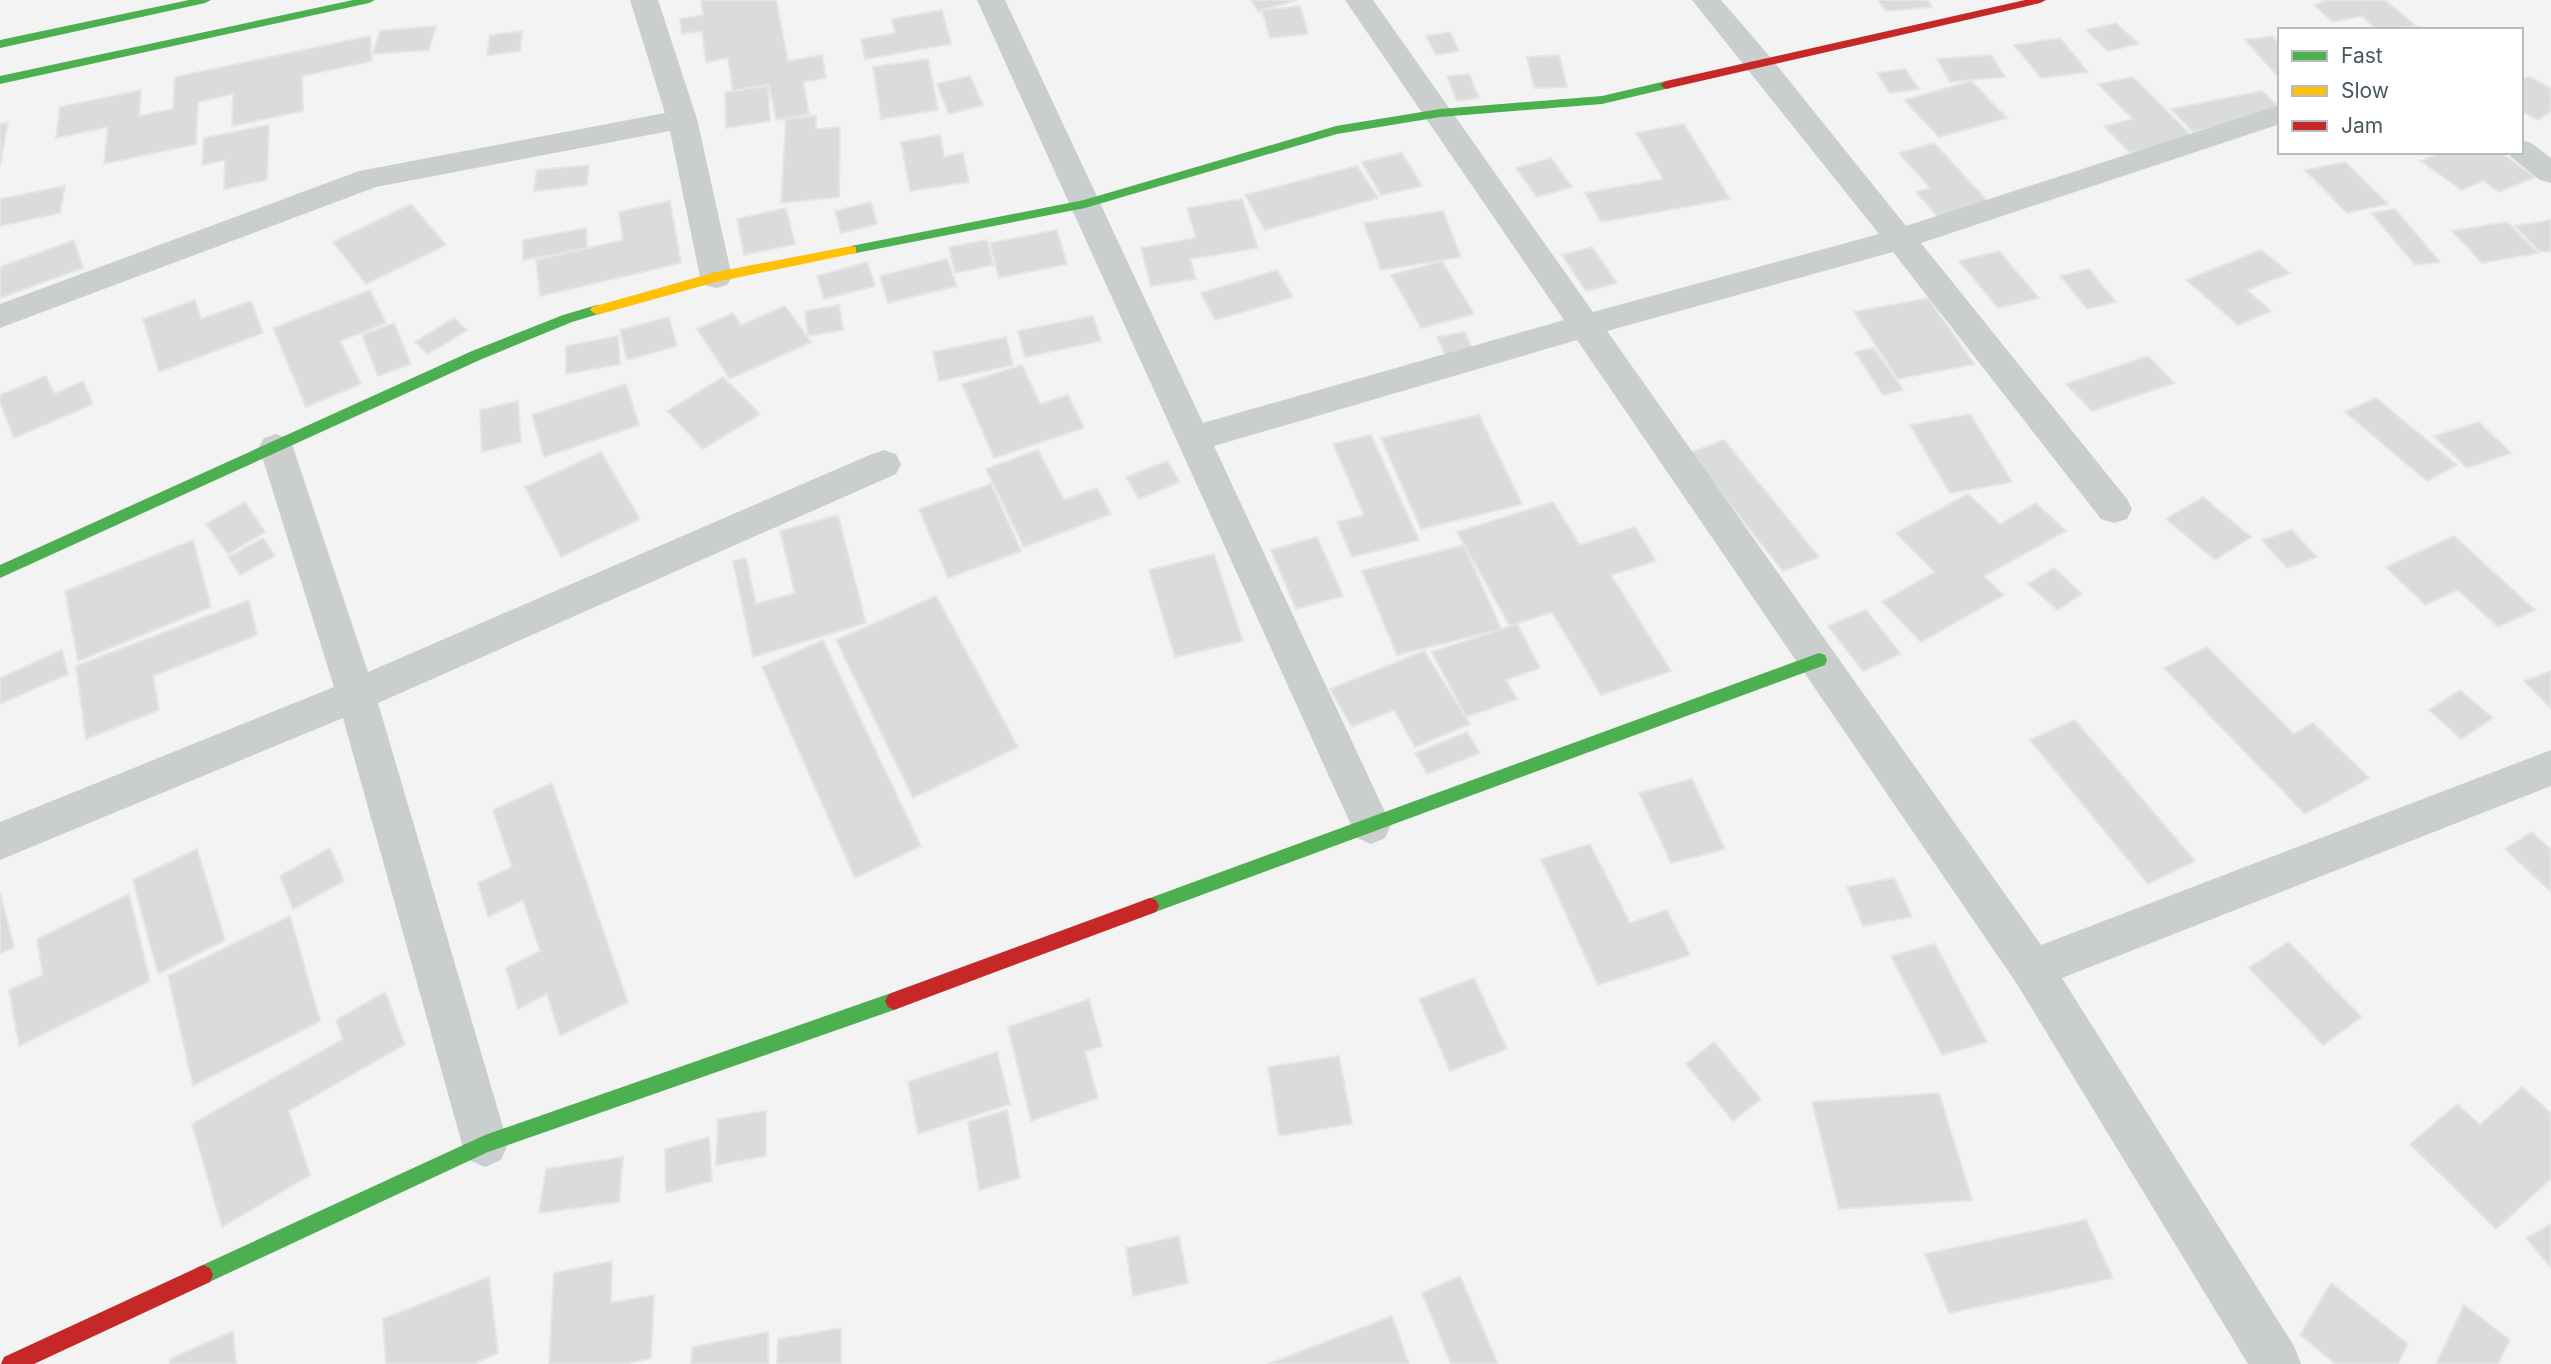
<svg xmlns="http://www.w3.org/2000/svg" width="2551" height="1364" font-family="Inter,sans-serif">
<rect width="100%" height="100%" fill="#f3f3f3"/>
<path fill="#d9dbdc" stroke="#e5e5e6" stroke-width="2" d="M 701,0 L 776,0 L 788,61 L 822,55 L 826,78 L 803,82 L 809,114 L 776,120 L 769,84 L 733,91 L 728,58 L 706,62 L 702,31 L 682,34 L 680,19 L 703,15 Z
M 1251,0 L 1298,0 L 1258,11 Z
M 1878,0 L 1928,0 L 1932,7 L 1886,11 Z
M 2322,0 L 2385,0 L 2416,26 L 2377,30 L 2362,16 L 2333,22 L 2314,5 L 2324,2 Z
M 1300,6 L 1308,34 L 1270,38 L 1262,10 Z
M 942,10 L 951,44 L 865,59 L 861,39 L 895,33 L 892,19 Z
M 2116,23 L 2139,44 L 2108,51 L 2086,30 Z
M 436,26 L 429,50 L 373,54 L 380,31 Z
M 522,31 L 520,51 L 487,55 L 490,35 Z
M 1450,32 L 1459,51 L 1436,55 L 1426,36 Z
M 370,36 L 372,61 L 302,76 L 303,111 L 232,126 L 233,94 L 198,102 L 196,144 L 104,164 L 108,127 L 56,138 L 60,107 L 141,90 L 139,116 L 173,109 L 175,77 Z
M 2272,36 L 2280,45 L 2280,79 L 2245,40 Z
M 2060,38 L 2088,72 L 2041,78 L 2014,45 Z
M 1559,55 L 1567,87 L 1534,88 L 1527,57 Z
M 1991,55 L 2005,77 L 1950,82 L 1937,59 Z
M 928,59 L 938,110 L 881,119 L 873,67 Z
M 1905,69 L 1919,89 L 1890,93 L 1877,73 Z
M 1469,74 L 1479,98 L 1457,101 L 1447,76 Z
M 970,76 L 983,105 L 949,114 L 937,84 Z
M 2529,76 L 2551,89 L 2551,111 L 2538,120 L 2521,111 L 2521,81 Z
M 2133,77 L 2194,138 L 2130,153 L 2104,126 L 2133,119 L 2098,84 Z
M 1971,81 L 2007,118 L 1939,137 L 1904,100 Z
M 768,86 L 770,121 L 726,128 L 725,92 Z
M 2262,91 L 2280,108 L 2280,114 L 2193,132 L 2171,109 Z
M 816,116 L 816,129 L 840,127 L 839,197 L 781,203 L 786,119 Z
M 8,122 L 0,166 L 0,124 Z
M 1684,124 L 1730,199 L 1601,222 L 1585,193 L 1663,179 L 1636,133 Z
M 269,125 L 267,180 L 224,189 L 225,160 L 202,165 L 204,138 Z
M 940,135 L 944,157 L 963,153 L 969,182 L 910,191 L 901,142 Z
M 1934,143 L 1992,206 L 1941,220 L 1916,192 L 1930,188 L 1899,153 Z
M 2442,152 L 2500,152 L 2535,177 L 2499,192 L 2483,181 L 2461,190 L 2421,161 Z
M 1402,153 L 1422,186 L 1381,195 L 1362,162 Z
M 1551,158 L 1572,187 L 1537,197 L 1516,168 Z
M 2345,162 L 2388,204 L 2347,213 L 2305,170 Z
M 589,165 L 587,185 L 534,191 L 537,170 Z
M 1357,166 L 1378,198 L 1265,230 L 1245,195 Z
M 65,186 L 60,213 L 0,226 L 0,199 Z
M 1242,199 L 1258,248 L 1190,259 L 1196,279 L 1151,286 L 1141,248 L 1196,238 L 1187,208 Z
M 670,201 L 681,263 L 540,296 L 536,260 L 623,240 L 619,212 Z
M 871,202 L 877,224 L 841,233 L 835,211 Z
M 411,204 L 446,245 L 366,284 L 333,242 Z
M 786,208 L 795,244 L 744,255 L 737,219 Z
M 2395,209 L 2440,262 L 2415,265 L 2371,213 Z
M 1443,211 L 1461,257 L 1381,270 L 1364,223 Z
M 2551,220 L 2551,251 L 2540,252 L 2515,226 Z
M 2507,222 L 2538,253 L 2482,263 L 2452,231 Z
M 586,228 L 587,248 L 523,260 L 523,240 Z
M 1057,230 L 1067,264 L 999,278 L 990,243 Z
M 74,240 L 83,268 L 0,298 L 0,267 Z
M 987,240 L 993,265 L 955,273 L 949,247 Z
M 1592,247 L 1617,283 L 1586,291 L 1562,255 Z
M 2261,250 L 2290,273 L 2247,290 L 2271,311 L 2238,325 L 2186,280 Z
M 1999,251 L 2039,298 L 1998,308 L 1959,261 Z
M 947,259 L 957,286 L 888,303 L 880,276 Z
M 1442,261 L 1474,314 L 1421,328 L 1391,275 Z
M 867,262 L 875,286 L 824,299 L 817,276 Z
M 2089,269 L 2116,302 L 2087,309 L 2060,276 Z
M 1277,270 L 1293,297 L 1215,320 L 1201,293 Z
M 370,290 L 386,323 L 340,341 L 361,384 L 306,407 L 273,328 Z
M 1928,298 L 1974,364 L 1898,379 L 1854,312 Z
M 195,300 L 201,319 L 251,301 L 263,333 L 159,372 L 143,319 Z
M 839,305 L 843,330 L 808,336 L 805,311 Z
M 785,306 L 811,342 L 730,379 L 697,329 L 733,313 L 741,325 Z
M 1093,316 L 1101,341 L 1025,357 L 1018,331 Z
M 669,317 L 677,346 L 627,360 L 620,330 Z
M 454,318 L 467,330 L 428,354 L 415,342 Z
M 394,323 L 411,364 L 378,376 L 362,335 Z
M 1465,332 L 1475,356 L 1448,362 L 1437,337 Z
M 618,336 L 620,364 L 566,374 L 566,346 Z
M 1006,337 L 1013,365 L 939,381 L 933,352 Z
M 1874,348 L 1903,390 L 1883,395 L 1855,352 Z
M 2148,356 L 2174,383 L 2092,411 L 2066,384 Z
M 1022,365 L 1040,404 L 1068,395 L 1084,428 L 994,458 L 962,384 Z
M 46,376 L 54,394 L 83,381 L 93,404 L 14,438 L 0,403 L 0,395 Z
M 723,377 L 760,414 L 703,449 L 667,411 Z
M 626,384 L 639,425 L 544,457 L 532,415 Z
M 2376,398 L 2457,465 L 2427,481 L 2345,412 Z
M 518,401 L 521,442 L 482,452 L 480,410 Z
M 1970,414 L 2012,482 L 1950,493 L 1910,425 Z
M 1479,415 L 1522,504 L 1421,529 L 1381,438 Z
M 2479,422 L 2511,453 L 2467,468 L 2434,436 Z
M 1371,435 L 1419,540 L 1352,557 L 1337,522 L 1364,515 L 1333,444 Z
M 1724,440 L 1819,557 L 1783,571 L 1689,453 Z
M 1038,450 L 1064,500 L 1097,488 L 1111,514 L 1024,547 L 986,469 Z
M 601,452 L 640,519 L 561,557 L 525,487 Z
M 1167,461 L 1180,482 L 1139,499 L 1126,477 Z
M 991,484 L 1021,551 L 948,578 L 919,509 Z
M 1968,494 L 2000,524 L 2036,503 L 2066,531 L 1984,576 L 2004,595 L 1921,642 L 1882,602 L 1935,572 L 1896,533 Z
M 2203,497 L 2251,537 L 2215,560 L 2166,519 Z
M 245,502 L 265,532 L 228,554 L 206,524 Z
M 1553,502 L 1580,545 L 1635,527 L 1656,561 L 1611,575 L 1671,671 L 1601,695 L 1552,612 L 1510,626 L 1457,532 Z
M 838,515 L 866,623 L 753,657 L 733,561 L 746,558 L 756,604 L 795,593 L 780,531 Z
M 2292,530 L 2317,557 L 2287,568 L 2262,540 Z
M 2454,536 L 2535,610 L 2498,627 L 2458,590 L 2425,605 L 2386,567 Z
M 1317,537 L 1343,596 L 1296,609 L 1271,550 Z
M 263,538 L 275,556 L 240,575 L 228,557 Z
M 193,540 L 211,607 L 78,661 L 65,591 Z
M 1464,545 L 1501,629 L 1397,655 L 1362,571 Z
M 1214,554 L 1243,641 L 1175,657 L 1149,570 Z
M 2054,568 L 2082,594 L 2057,610 L 2028,584 Z
M 936,596 L 1018,747 L 913,798 L 836,640 Z
M 249,600 L 257,635 L 153,676 L 159,710 L 86,739 L 76,666 Z
M 1866,610 L 1901,654 L 1863,671 L 1828,626 Z
M 1517,624 L 1540,668 L 1506,680 L 1517,699 L 1466,717 L 1432,652 Z
M 823,640 L 921,846 L 855,878 L 762,667 Z
M 2207,647 L 2294,734 L 2313,723 L 2369,778 L 2305,814 L 2164,668 Z
M 62,650 L 68,674 L 0,704 L 0,678 Z
M 1424,651 L 1470,724 L 1415,747 L 1394,710 L 1352,727 L 1330,689 Z
M 2551,671 L 2551,709 L 2524,681 Z
M 2460,690 L 2493,718 L 2461,739 L 2429,710 Z
M 2075,720 L 2195,861 L 2148,884 L 2030,740 Z
M 1467,732 L 1480,753 L 1427,774 L 1415,753 Z
M 1692,779 L 1725,849 L 1671,863 L 1639,793 Z
M 552,783 L 628,1002 L 560,1036 L 547,994 L 518,1009 L 506,968 L 540,951 L 523,900 L 488,917 L 478,883 L 512,867 L 493,810 Z
M 2532,832 L 2551,850 L 2551,892 L 2505,849 Z
M 1590,844 L 1630,923 L 1667,910 L 1690,955 L 1598,985 L 1541,859 Z
M 330,848 L 344,881 L 293,909 L 280,876 Z
M 197,849 L 225,940 L 158,974 L 133,880 Z
M 1894,878 L 1912,917 L 1863,926 L 1847,887 Z
M 0,893 L 14,947 L 0,954 Z
M 129,894 L 150,981 L 19,1046 L 9,990 L 43,975 L 37,939 Z
M 290,916 L 320,1021 L 193,1086 L 168,976 Z
M 2288,942 L 2362,1017 L 2323,1045 L 2249,968 Z
M 1935,944 L 1987,1042 L 1942,1055 L 1891,956 Z
M 1474,978 L 1507,1049 L 1450,1071 L 1419,999 Z
M 385,992 L 405,1044 L 289,1111 L 310,1175 L 222,1227 L 192,1124 L 343,1039 L 336,1020 Z
M 1089,999 L 1102,1046 L 1085,1052 L 1098,1098 L 1031,1121 L 1008,1027 Z
M 1714,1042 L 1761,1099 L 1733,1121 L 1686,1064 Z
M 997,1052 L 1010,1104 L 918,1134 L 908,1082 Z
M 1339,1056 L 1352,1124 L 1279,1136 L 1268,1067 Z
M 2522,1087 L 2551,1113 L 2551,1179 L 2496,1229 L 2410,1144 L 2457,1104 L 2480,1125 Z
M 1939,1093 L 1972,1200 L 1839,1209 L 1812,1102 Z
M 1007,1110 L 1020,1178 L 979,1190 L 968,1122 Z
M 766,1111 L 766,1156 L 716,1165 L 718,1119 Z
M 709,1137 L 712,1181 L 666,1193 L 665,1149 Z
M 623,1157 L 619,1202 L 539,1213 L 546,1169 Z
M 2086,1220 L 2113,1278 L 1949,1313 L 1925,1254 Z
M 2551,1224 L 2551,1268 L 2526,1238 Z
M 1179,1236 L 1188,1283 L 1133,1296 L 1126,1248 Z
M 612,1261 L 611,1303 L 654,1295 L 651,1358 L 625,1364 L 549,1364 L 554,1273 Z
M 1460,1276 L 1498,1364 L 1451,1364 L 1422,1293 Z
M 489,1277 L 498,1353 L 473,1364 L 386,1364 L 383,1319 Z
M 2331,1283 L 2408,1344 L 2398,1364 L 2336,1364 L 2300,1335 Z
M 2464,1305 L 2510,1340 L 2498,1364 L 2436,1364 Z
M 1392,1316 L 1409,1364 L 1268,1364 Z
M 841,1328 L 841,1364 L 777,1364 L 778,1339 Z
M 233,1331 L 236,1364 L 170,1364 L 170,1359 Z
M 768,1332 L 768,1364 L 691,1364 L 692,1347 Z"/>
<g fill="none" stroke-linecap="round" stroke-linejoin="round">
<path fill="#cacecf" fill-rule="evenodd" d="M 630,0 L 658,0 L 697,119 L 732,277 L 727,285 L 716,288 L 705,285 L 700,277 L 670,131 L 376,187 L 0,328 L 0,304 L 359,171 L 665,113 Z
M 977,0 L 1005,0 L 1203,423 L 1564,320 L 1345,0 L 1373,0 L 1593,312 L 1879,234 L 1692,0 L 1721,0 L 1771,58 L 1906,226 L 2280,105 L 2280,124 L 1921,243 L 2127,499 L 2132,509 L 2127,519 L 2114,523 L 2101,519 L 1893,252 L 1607,331 L 2041,945 L 2551,750 L 2551,786 L 2062,978 L 2294,1346 L 2301,1364 L 2248,1364 L 2017,984 L 1577,340 L 1214,446 L 1391,825 L 1385,838 L 1371,844 L 1357,838 Z
M 2521,140 L 2531,143 L 2551,158 L 2551,183 L 2540,180 L 2511,157 L 2508,152 L 2521,152 Z
M 276,434 L 288,438 L 293,447 L 368,672 L 872,454 L 884,450 L 896,454 L 901,464 L 896,474 L 378,703 L 508,1144 L 501,1160 L 485,1167 L 469,1160 L 462,1144 L 343,718 L 0,860 L 0,822 L 334,687 L 259,447 L 264,438 Z"/>
<path fill="#4caf50" fill-rule="evenodd" d="M 189,0 L 211,0 L 205,3 L 0,48 L 0,40 Z
M 353,0 L 375,0 L 369,3 L 0,84 L 0,76 Z
M 1666,81 L 1672,85 L 1670,88 L 1602,104 L 1440,117 L 1337,134 L 1085,208 L 851,254 L 845,250 L 851,246 L 1084,200 L 1336,126 L 1440,109 L 1602,96 Z
M 597,305 L 602,307 L 602,313 L 572,322 L 482,359 L 0,578 L 0,565 L 472,351 L 563,315 Z
M 1819,653 L 1825,655 L 1827,660 L 1825,665 L 1150,914 L 1144,912 L 1141,906 L 1144,900 L 1150,898 Z
M 894,992 L 900,995 L 903,1001 L 900,1007 L 894,1010 L 488,1152 L 203,1285 L 196,1282 L 193,1275 L 196,1268 L 485,1135 Z"/>
<path fill="#ffc107" fill-rule="evenodd" d="M 851,246 L 856,247 L 856,253 L 716,282 L 597,315 L 590,310 L 592,307 L 716,272 Z"/>
<path fill="#c62828" fill-rule="evenodd" d="M 2025,0 L 2046,0 L 2040,3 L 1666,89 L 1660,85 L 1666,81 Z
M 1150,898 L 1156,900 L 1159,906 L 1156,912 L 894,1010 L 888,1007 L 885,1001 L 888,995 L 894,992 Z
M 203,1265 L 210,1268 L 213,1275 L 210,1282 L 34,1364 L 1,1364 L 4,1357 Z"/>
</g>
<rect x="2278" y="28" width="245" height="126" fill="#ffffff" stroke="#b6bdc0" stroke-width="2"/>
<rect x="2292" y="51" width="35" height="10" fill="#4caf50" stroke="#b6bdc0" stroke-width="2"/>
<text x="2341" y="63" font-size="21" fill="#495961">Fast</text>
<rect x="2292" y="86" width="35" height="10" fill="#ffc107" stroke="#b6bdc0" stroke-width="2"/>
<text x="2341" y="98" font-size="21" fill="#495961">Slow</text>
<rect x="2292" y="121" width="35" height="10" fill="#c62828" stroke="#b6bdc0" stroke-width="2"/>
<text x="2341" y="133" font-size="21" fill="#495961">Jam</text>
</svg>
